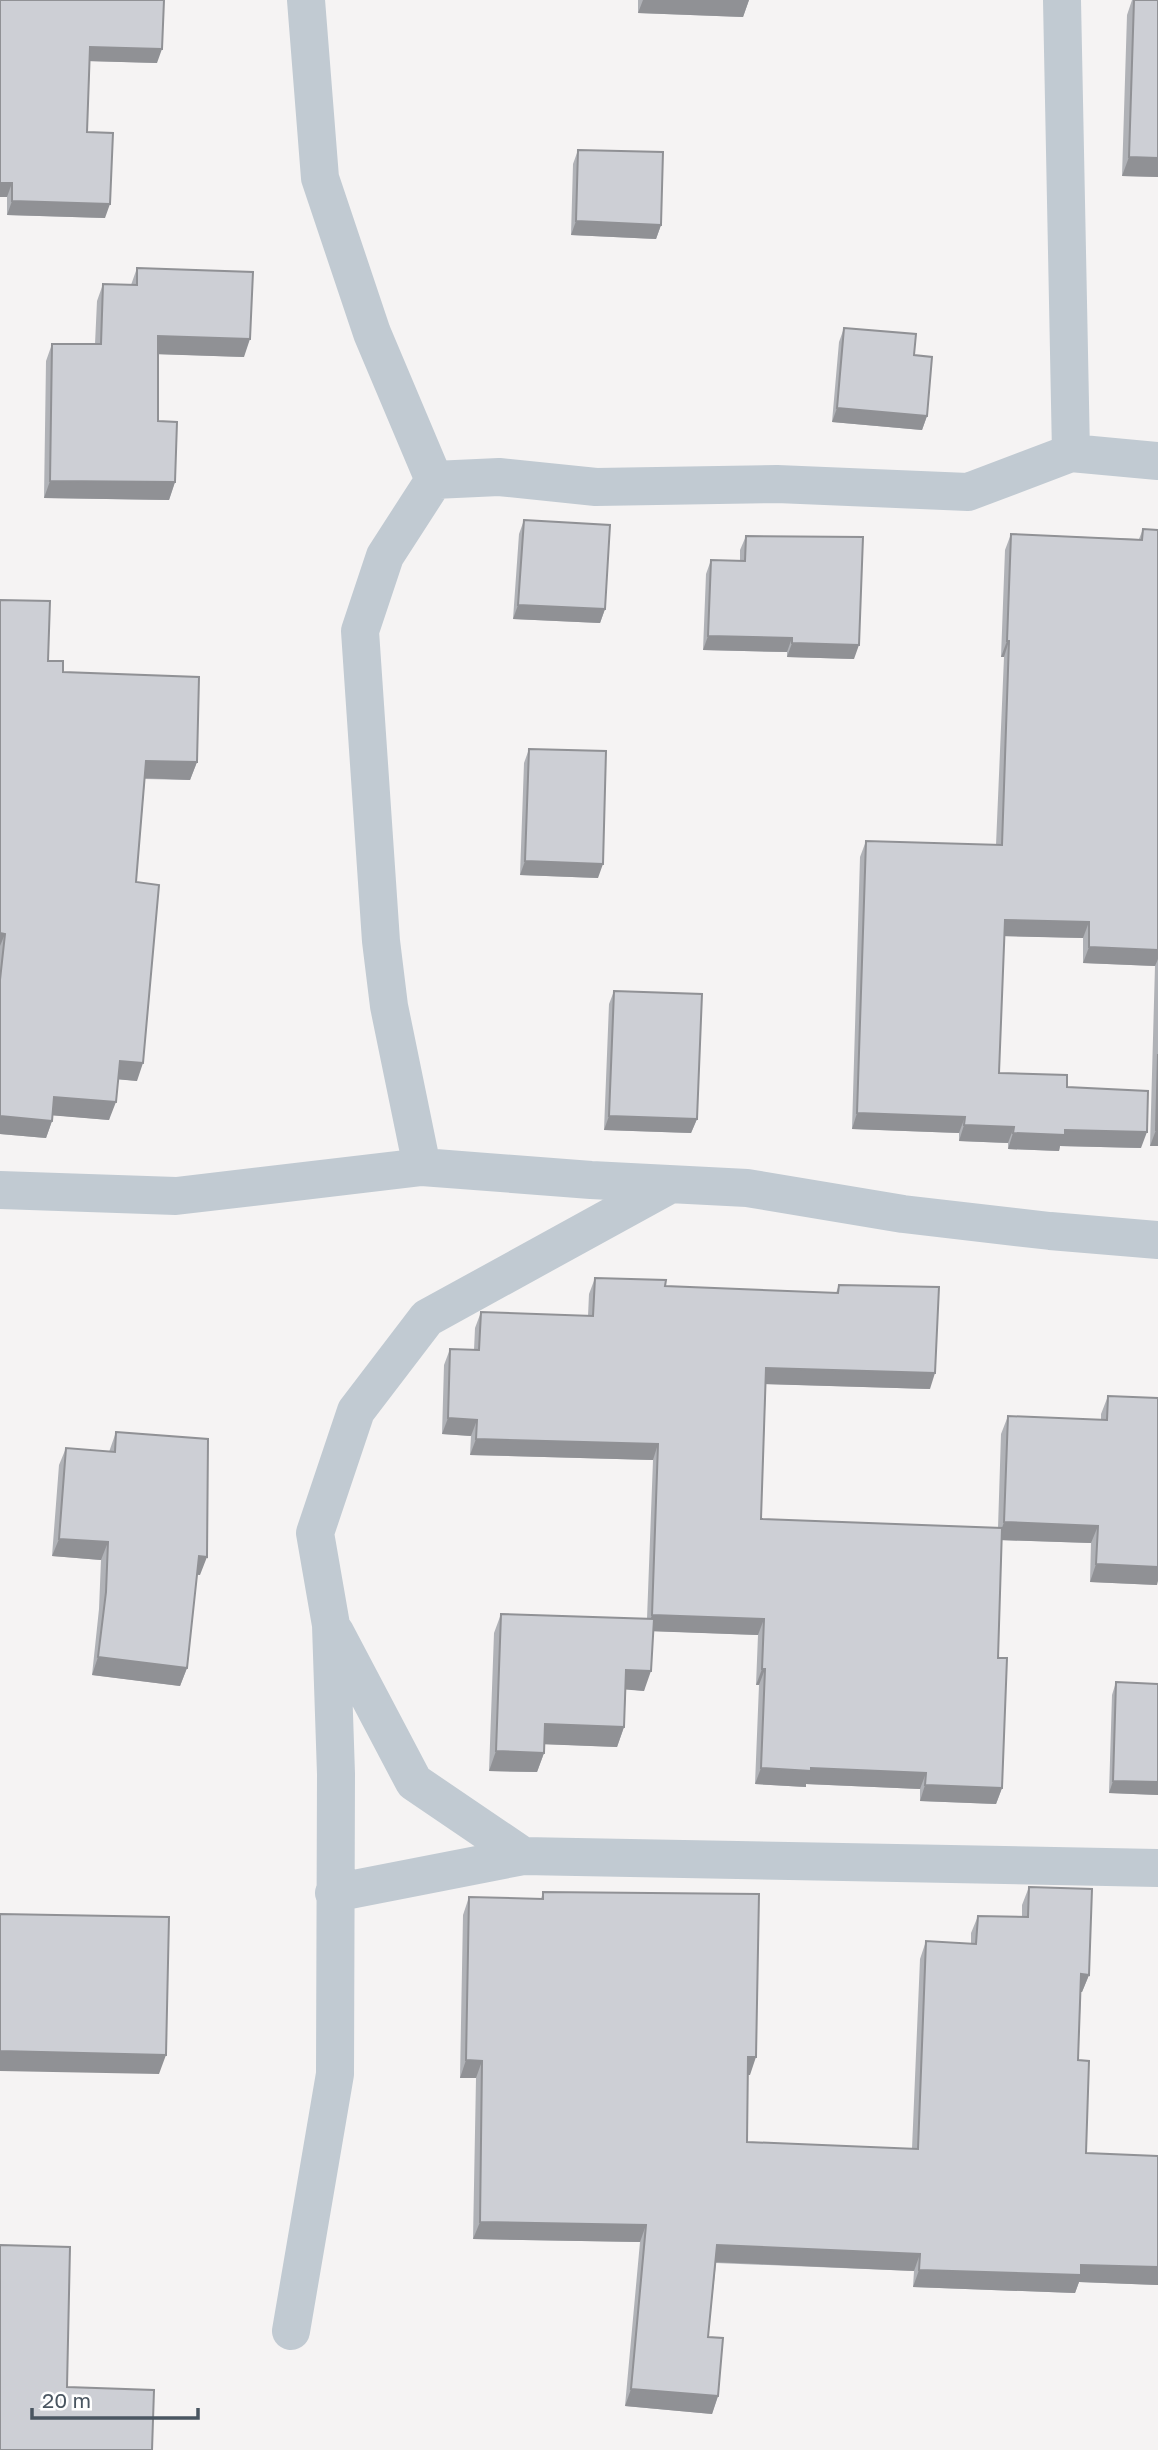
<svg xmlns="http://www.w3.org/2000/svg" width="1158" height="2450" font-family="'Golos Text',sans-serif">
<rect width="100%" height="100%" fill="#f5f3f3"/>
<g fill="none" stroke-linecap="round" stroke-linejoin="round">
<path stroke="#c1cad2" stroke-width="38" d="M 306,0 L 320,178 L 372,333 L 434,480
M 1062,0 L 1071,453
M 434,480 L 499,477 L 596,487 L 777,484 L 968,492 L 1071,453 L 1158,461
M 422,1167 L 389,1006 L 381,941 L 360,631 L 385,556 L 434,480
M 0,1190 L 176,1196 L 422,1167 L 591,1180 L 747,1188 L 903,1214 L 1050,1231 L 1158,1240
M 335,1632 L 414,1782 L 523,1856 L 1158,1868
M 334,1893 L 523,1856
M 291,2331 L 335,2074 L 336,1774 L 331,1625 L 315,1533 L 356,1411 L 427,1318 L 669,1185"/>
</g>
<path fill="#b0b2b7" d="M 0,0 L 157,63 L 90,61 L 87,132 L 105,218 L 7,215 L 7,197 Z
M 638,0 L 749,0 L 743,17 L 638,13 Z
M 1132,0 L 1158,0 L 1158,177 L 1122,176 L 1127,15 Z
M 578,150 L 661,225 L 656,239 L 571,235 L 573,164 Z
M 137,268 L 244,357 L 158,354 L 158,421 L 175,482 L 169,500 L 44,498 L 46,361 L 52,344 L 95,344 L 97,301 L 103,284 L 131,285 Z
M 844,328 L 927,416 L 922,430 L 832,422 L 839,342 Z
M 524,520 L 605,609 L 600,623 L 513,619 L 519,534 Z
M 1143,529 L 1158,530 L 1158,1146 L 1150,1146 L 1155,966 L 1083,963 L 1083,938 L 1004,936 L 999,1073 L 1067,1087 L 1141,1148 L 1060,1146 L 1059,1151 L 1008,1149 L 1008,1143 L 959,1141 L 959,1133 L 852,1129 L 860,857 L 866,841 L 996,845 L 1004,657 L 1001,657 L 1005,550 L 1011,534 L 1139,539 Z
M 746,536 L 854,659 L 787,657 L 787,652 L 703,650 L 706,574 L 711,560 L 740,561 L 740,550 Z
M 0,602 L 48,661 L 197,762 L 190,780 L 145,779 L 136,882 L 137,1081 L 118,1079 L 109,1120 L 52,1115 L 52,1121 L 46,1138 L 0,1134 Z
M 529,749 L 598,878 L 520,875 L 524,763 Z
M 614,991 L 697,1119 L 691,1133 L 604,1130 L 609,1004 Z
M 595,1278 L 665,1286 L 836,1293 L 839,1285 L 930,1389 L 766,1384 L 761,1519 L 998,1528 L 1001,1434 L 1008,1416 L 1101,1420 L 1101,1414 L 1108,1396 L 1157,1585 L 1090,1582 L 1091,1543 L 1002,1540 L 998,1658 L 1002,1788 L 996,1804 L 920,1801 L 920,1789 L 806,1784 L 806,1787 L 755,1784 L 759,1685 L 756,1685 L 758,1635 L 653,1631 L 644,1691 L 626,1689 L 624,1727 L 617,1747 L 544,1744 L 544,1753 L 537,1772 L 489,1771 L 494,1633 L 501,1614 L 647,1619 L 653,1460 L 470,1455 L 471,1436 L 442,1434 L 444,1365 L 450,1349 L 474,1350 L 475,1328 L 481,1312 L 588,1316 L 589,1294 Z
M 116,1432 L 200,1575 L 197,1575 L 187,1668 L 180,1686 L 92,1675 L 99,1609 L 101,1560 L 52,1556 L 59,1465 L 66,1448 L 109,1452 Z
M 1116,1682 L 1158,1684 L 1158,1795 L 1109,1793 L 1112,1695 Z
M 1029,1887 L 1089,1975 L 1082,1992 L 1081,1992 L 1078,2060 L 1086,2153 L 1158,2156 L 1158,2285 L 1079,2282 L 1075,2293 L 913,2287 L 914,2271 L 716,2263 L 708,2337 L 718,2396 L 712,2414 L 625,2406 L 640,2242 L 473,2239 L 476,2078 L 460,2078 L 463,1915 L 469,1897 L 541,1899 L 543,1892 L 750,2075 L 748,2075 L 747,2142 L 912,2149 L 920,1959 L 926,1941 L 971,1944 L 971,1933 L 978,1916 L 1022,1917 L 1022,1905 Z"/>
<path fill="#909195" d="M 643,0 L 749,0 L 743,17 L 638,13 Z
M 90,47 L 162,49 L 157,63 L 85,61 Z
M 1129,157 L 1158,158 L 1158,177 L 1122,176 Z
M 0,183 L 12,183 L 7,197 L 0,197 Z
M 12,201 L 110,204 L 105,218 L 7,215 Z
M 576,221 L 661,225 L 656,239 L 571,235 Z
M 158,336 L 250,339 L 244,357 L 152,354 Z
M 837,408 L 927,416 L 922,430 L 832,422 Z
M 50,481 L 175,482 L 169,500 L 44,498 Z
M 518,605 L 605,609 L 600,623 L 513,619 Z
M 708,636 L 792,638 L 787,652 L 703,650 Z
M 1007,641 L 1009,641 L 1004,657 L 1001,657 Z
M 792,643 L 859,645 L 854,659 L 787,657 Z
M 146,761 L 197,762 L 190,780 L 140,778 Z
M 525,861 L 603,864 L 598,878 L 520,875 Z
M 1005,920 L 1089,922 L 1083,938 L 999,936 Z
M 0,933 L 5,934 L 0,946 Z
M 1089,947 L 1158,950 L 1158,959 L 1155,966 L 1083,963 Z
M 120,1061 L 143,1063 L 137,1081 L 114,1079 Z
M 54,1097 L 116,1102 L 109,1120 L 48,1115 Z
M 857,1113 L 965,1117 L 959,1133 L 852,1129 Z
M 0,1116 L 52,1121 L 46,1138 L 0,1134 Z
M 609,1116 L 697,1119 L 691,1133 L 604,1130 Z
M 964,1125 L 1014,1127 L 1008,1143 L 959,1141 Z
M 1065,1130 L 1147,1132 L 1141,1148 L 1060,1146 L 1059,1151 L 1008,1149 L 1013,1133 Z
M 1156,1130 L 1158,1130 L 1158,1146 L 1150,1146 Z
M 766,1368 L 935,1373 L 930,1389 L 760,1384 Z
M 448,1418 L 477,1420 L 471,1436 L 442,1434 Z
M 476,1439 L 658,1444 L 653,1460 L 470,1455 Z
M 1004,1522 L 1098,1526 L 1091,1543 L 998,1540 Z
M 59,1539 L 108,1542 L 101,1560 L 52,1556 Z
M 199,1556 L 207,1557 L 200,1575 L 193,1574 Z
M 1096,1564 L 1158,1567 L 1158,1581 L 1157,1585 L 1090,1582 Z
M 652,1615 L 764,1619 L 758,1635 L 646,1631 Z
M 98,1657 L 187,1668 L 180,1686 L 92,1675 Z
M 762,1669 L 765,1669 L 759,1685 L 756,1685 Z
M 626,1670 L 651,1671 L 644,1691 L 619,1689 Z
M 545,1724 L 624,1727 L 617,1747 L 538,1744 Z
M 496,1751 L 544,1753 L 537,1772 L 489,1771 Z
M 761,1768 L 811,1768 L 926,1773 L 920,1789 L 806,1784 L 806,1787 L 755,1784 Z
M 1113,1781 L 1158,1782 L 1158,1795 L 1109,1793 Z
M 925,1785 L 1002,1788 L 996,1804 L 920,1801 Z
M 1081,1974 L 1089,1975 L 1082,1992 L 1075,1992 Z
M 0,2051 L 166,2055 L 159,2074 L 0,2071 Z
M 748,2057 L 756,2057 L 750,2075 L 742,2075 Z
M 466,2060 L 482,2061 L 476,2078 L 460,2078 Z
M 480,2222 L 646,2225 L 640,2242 L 473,2239 Z
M 717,2245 L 920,2254 L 914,2271 L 711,2262 Z
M 1081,2265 L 1158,2267 L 1158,2285 L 1079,2282 L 1075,2293 L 913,2287 L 919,2270 Z
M 631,2389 L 718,2396 L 712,2414 L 625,2406 Z"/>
<path fill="#cdcfd5" stroke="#909195" stroke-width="2" d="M 0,0 L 164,0 L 162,49 L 90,47 L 87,132 L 113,133 L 110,204 L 12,201 L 12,183 L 0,183 Z
M 1134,0 L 1158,0 L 1158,158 L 1129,157 Z
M 578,150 L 663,152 L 661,225 L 576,221 Z
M 137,268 L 253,272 L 250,339 L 158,336 L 158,421 L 177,422 L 175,482 L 50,481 L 52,344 L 101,344 L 103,284 L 137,285 Z
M 844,328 L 916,334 L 914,355 L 932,357 L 927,416 L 837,408 Z
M 524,520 L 610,525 L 605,609 L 518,605 Z
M 1143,529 L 1158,530 L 1158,950 L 1089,947 L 1089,922 L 1005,920 L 999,1073 L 1067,1075 L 1067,1087 L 1148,1091 L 1147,1132 L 1065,1130 L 1065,1135 L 1013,1133 L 1014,1127 L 964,1125 L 965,1117 L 857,1113 L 866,841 L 1002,845 L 1009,641 L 1007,641 L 1011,534 L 1142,540 Z
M 746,536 L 863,537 L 859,645 L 792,643 L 792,638 L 708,636 L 711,560 L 745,561 Z
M 0,600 L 50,601 L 48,661 L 63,661 L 63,672 L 199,677 L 197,762 L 146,761 L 136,882 L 159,885 L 143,1063 L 120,1061 L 116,1102 L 54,1097 L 52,1121 L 0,1116 L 0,980 L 5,934 L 0,933 Z
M 529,749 L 606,751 L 603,864 L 525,861 Z
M 614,991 L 702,994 L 697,1119 L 609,1116 Z
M 1158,1054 L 1158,1130 L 1156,1130 Z
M 595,1278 L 666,1280 L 665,1286 L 838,1293 L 839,1285 L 939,1287 L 935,1373 L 766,1368 L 761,1519 L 1002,1528 L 998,1658 L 1007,1658 L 1002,1788 L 925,1785 L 926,1773 L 811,1768 L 811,1771 L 761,1768 L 765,1669 L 762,1669 L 764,1619 L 652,1615 L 658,1444 L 476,1439 L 477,1420 L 448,1418 L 450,1349 L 479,1350 L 481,1312 L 593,1316 Z
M 1108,1396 L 1158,1398 L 1158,1567 L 1096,1564 L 1098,1526 L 1004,1522 L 1008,1416 L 1107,1420 Z
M 116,1432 L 208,1439 L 207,1557 L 199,1556 L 187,1668 L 98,1657 L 106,1592 L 108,1542 L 59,1539 L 66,1448 L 115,1452 Z
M 501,1614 L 654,1619 L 651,1671 L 626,1670 L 624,1727 L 545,1724 L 544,1753 L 496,1751 Z
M 1116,1682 L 1158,1684 L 1158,1782 L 1113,1781 Z
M 1029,1887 L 1092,1889 L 1089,1975 L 1081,1974 L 1078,2060 L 1089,2061 L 1086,2153 L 1158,2156 L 1158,2267 L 1081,2265 L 1081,2275 L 919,2270 L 920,2254 L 717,2245 L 708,2337 L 723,2338 L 718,2396 L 631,2389 L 646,2225 L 480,2222 L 482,2061 L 466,2060 L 469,1897 L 543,1899 L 543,1892 L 759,1894 L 756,2057 L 748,2057 L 747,2142 L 918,2149 L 926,1941 L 976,1944 L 978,1916 L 1028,1917 Z
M 0,1914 L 169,1917 L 166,2055 L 0,2051 Z
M 0,2245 L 70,2247 L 67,2387 L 154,2390 L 152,2450 L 0,2450 Z"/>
<path d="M32 2408v10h166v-10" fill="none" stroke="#4a5661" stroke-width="3.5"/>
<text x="42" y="2408" font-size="21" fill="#4a5661" stroke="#ffffff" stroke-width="5" paint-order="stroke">20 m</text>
</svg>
